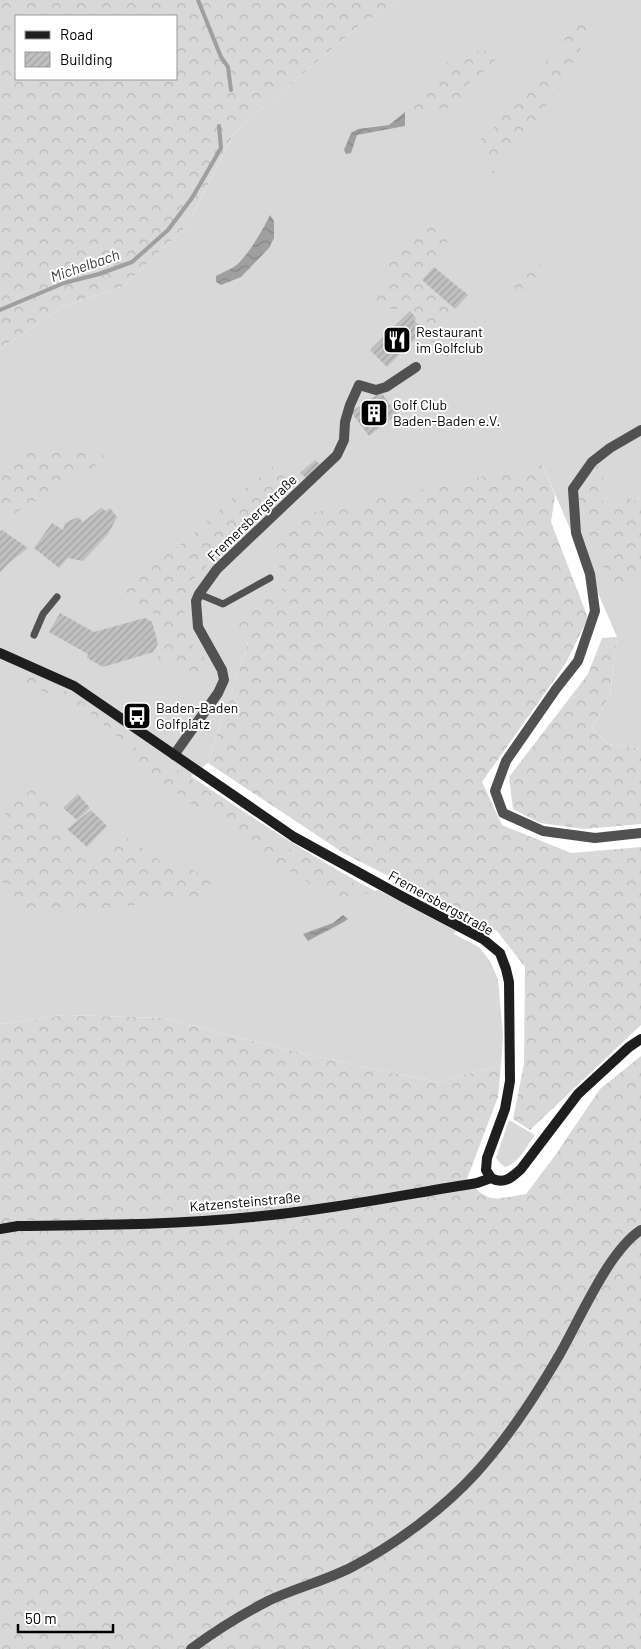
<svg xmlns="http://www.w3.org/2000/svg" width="641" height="1649" font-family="Barlow,sans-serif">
<defs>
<pattern id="forest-crowns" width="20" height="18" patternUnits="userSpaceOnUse" patternTransform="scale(1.25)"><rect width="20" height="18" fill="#d8d8d8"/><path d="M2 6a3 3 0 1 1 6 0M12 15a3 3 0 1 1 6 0" fill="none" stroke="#b8b8b8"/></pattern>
<pattern id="water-waves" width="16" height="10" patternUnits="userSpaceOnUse" patternTransform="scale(1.25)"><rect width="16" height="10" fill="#9f9f9f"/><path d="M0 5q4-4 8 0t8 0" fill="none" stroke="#878787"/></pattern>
<pattern id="building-hatch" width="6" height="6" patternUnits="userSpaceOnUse" patternTransform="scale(1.25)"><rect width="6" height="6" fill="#c0c0c0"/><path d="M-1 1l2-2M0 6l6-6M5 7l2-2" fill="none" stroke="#a3a3a3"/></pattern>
</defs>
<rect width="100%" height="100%" fill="#fff"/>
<path fill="#d8d8d8" d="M 401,0 L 641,0 L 641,749 L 608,744 L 592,729 L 610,694 L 617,637 L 542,464 L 290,585 L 248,643 L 208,763 L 191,776 C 251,817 312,857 375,891 L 378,890 L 456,931 L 454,934 L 479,947 L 490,961 L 498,979 L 503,1036 L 501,1065 L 438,1082 L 344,1063 L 236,1037 L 165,1018 L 65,1015 L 0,1024 L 0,349 L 62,307 L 124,286 L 187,226 L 234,133 L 360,25 Z
M 509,1120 L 535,1135 C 528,1145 518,1164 505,1167 L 500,1163 L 496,1158 Z"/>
<path fill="url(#forest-crowns)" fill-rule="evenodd" d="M 0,0 L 401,0 L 360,25 L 234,133 L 187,226 L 124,286 L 62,307 L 0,349 ZM 16,16 L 176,16 L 176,79 L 16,79 Z
M 579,25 L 589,25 C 586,43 577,55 568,70 C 547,108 521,141 493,174 L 477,143 L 498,124 L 509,102 L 531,85 L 547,60 L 566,59 L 568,49 L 564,38 Z
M 489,50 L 496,63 C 488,72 484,70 476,76 C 465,84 462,100 450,107 C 445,110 436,110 431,111 L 423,121 L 412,121 L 407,111 L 431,85 L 444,75 C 444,71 444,67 447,63 C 454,54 478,51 489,50 Z
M 425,218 L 452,236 L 420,280 L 451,309 L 448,317 L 460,349 L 454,359 L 443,359 L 430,339 L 430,332 L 418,321 L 407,306 L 393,310 L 377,304 L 373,288 L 385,280 L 386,261 Z
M 535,263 L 539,264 L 547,272 L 532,284 L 526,297 L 534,315 L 533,317 L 517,296 L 507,293 L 503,288 L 520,271 Z
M 36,446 L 67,446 L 110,457 L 0,522 L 0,471 Z
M 608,462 L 600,488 L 604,507 L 615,510 L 623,496 L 641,504 L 641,573 L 618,599 L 587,530 L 577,493 L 596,465 Z
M 542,464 L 555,495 L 551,522 L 588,618 L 566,663 L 482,782 L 502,825 L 571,853 L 641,847 L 641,1025 L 530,1130 L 513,1119 L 524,1064 L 525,967 L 497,931 L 345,854 L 208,763 L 248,643 L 230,618 L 290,585 L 268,548 L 296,516 Z
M 272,467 L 285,468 L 297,480 L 190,582 L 184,615 L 188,641 L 207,660 L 199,679 L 157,659 L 162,641 L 153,612 L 140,613 L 125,590 L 142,573 L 188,539 L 229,501 Z
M 617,637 L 610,694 L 592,729 L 608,744 L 641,749 L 641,824 L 584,829 L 540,823 L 513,809 L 509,777 L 588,674 L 602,638 Z
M 32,673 L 76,697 L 129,734 L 125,743 L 91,714 L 52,695 L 23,684 Z
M 138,742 L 291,850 L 370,891 L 348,906 L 280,866 L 237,828 L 188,802 L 128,757 Z
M 38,784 L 54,802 L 48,815 L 76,856 L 89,862 L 107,854 L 124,836 L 162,862 L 192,869 L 216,885 L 212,902 L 189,897 L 86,912 L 16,913 L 14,886 L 0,882 L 0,822 L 10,808 Z
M 65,1015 L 165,1018 L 236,1037 L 344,1063 L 438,1082 L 501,1065 L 498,1097 L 467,1179 C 489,1205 495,1199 526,1194 L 554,1157 L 600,1089 L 641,1056 L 641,1649 L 0,1649 L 0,1024 Z"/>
<path fill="url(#water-waves)" d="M 405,112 L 405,126 L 357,135 L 351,153 L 346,154 L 344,150 L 351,133 L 358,129 L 389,125 Z
M 270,215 L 274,221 L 274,238 L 269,248 L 241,277 L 221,285 L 216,282 L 216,276 C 222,273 228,270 234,267 C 246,259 264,228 270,215 Z
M 343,915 L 348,919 C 335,928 321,933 308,941 L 303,934 L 333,923 Z"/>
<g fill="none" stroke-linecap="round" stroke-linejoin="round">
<path stroke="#9f9f9f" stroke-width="4" d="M 198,0 L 221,57 L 228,67 L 231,90
M 0,310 L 64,283 L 99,274 L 132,262 L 168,230 L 192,198 L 221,148 L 219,126"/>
</g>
<path fill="url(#building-hatch)" d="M 434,267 L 468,295 L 455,309 L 422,280 Z
M 410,311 L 416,318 L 414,320 L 424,330 L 387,367 L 370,350 Z
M 381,392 L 397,414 L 369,436 L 351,412 Z
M 315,460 L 321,465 L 307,479 L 300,473 Z
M 101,508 L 106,511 L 110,508 L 117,517 L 108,534 L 83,561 L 68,558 L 59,568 L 34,548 L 52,523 L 63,530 L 65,523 L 78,517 L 83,522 Z
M 2,530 L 28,548 L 9,563 L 0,573 L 0,532 Z
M 60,613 L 94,632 L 145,618 L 152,622 L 158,644 L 153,652 L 103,667 L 87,658 L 88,654 L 49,632 Z
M 78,794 L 90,808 L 77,820 L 63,808 Z
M 91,810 L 107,826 L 87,847 L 67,829 Z"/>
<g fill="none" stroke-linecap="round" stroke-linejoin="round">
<path stroke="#515151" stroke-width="7" d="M 199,594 L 223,604 L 270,578
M 34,635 L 43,614 L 57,597"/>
<path stroke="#515151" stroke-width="10" d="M 641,430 L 610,448 L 592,462 L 573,489 L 576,533 L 590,574 L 595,611 L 578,661 L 556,689 L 506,761 L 495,791 L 503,813 L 543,831 L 595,838 L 641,833
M 174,755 L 218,693 L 224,680 L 222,670 L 198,627 L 196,601 L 199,594 L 217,569 L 337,455 L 344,440 L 345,422 L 350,405 L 359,385 L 376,390 L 386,387 L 416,367
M 191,1649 C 215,1631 241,1615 268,1601 C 295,1588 325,1581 352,1567 C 396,1544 442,1510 476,1473 C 508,1438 533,1400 557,1359 C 578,1324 607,1252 641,1230"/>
<path stroke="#1e1e1e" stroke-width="10" d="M 0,653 L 74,686 L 294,837 L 403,897 L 483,939 L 500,953 L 506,969 L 509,982 L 510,1081 L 505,1109 L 487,1158 L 486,1170 L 491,1178
M 491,1178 C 504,1185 511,1178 521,1169 L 578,1094 L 629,1047 L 641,1039
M 0,1229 L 18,1226 C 96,1225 174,1225 252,1217 C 328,1210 402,1195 477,1183 L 491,1178"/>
</g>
<defs>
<symbol id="restaurant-square" viewBox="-11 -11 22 22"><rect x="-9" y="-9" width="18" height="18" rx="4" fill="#000" stroke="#fff"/><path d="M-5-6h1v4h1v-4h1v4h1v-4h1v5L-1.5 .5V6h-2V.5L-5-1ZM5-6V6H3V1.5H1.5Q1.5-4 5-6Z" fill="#fff"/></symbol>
<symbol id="building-square" viewBox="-11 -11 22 22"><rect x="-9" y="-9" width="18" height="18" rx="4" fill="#000" stroke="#fff"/><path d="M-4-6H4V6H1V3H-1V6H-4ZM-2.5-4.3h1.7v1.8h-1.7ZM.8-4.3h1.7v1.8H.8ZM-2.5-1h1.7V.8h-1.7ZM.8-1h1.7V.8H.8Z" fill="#fff"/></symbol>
<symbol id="bus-square" viewBox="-11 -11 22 22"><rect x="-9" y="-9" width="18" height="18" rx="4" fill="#000" stroke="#fff"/><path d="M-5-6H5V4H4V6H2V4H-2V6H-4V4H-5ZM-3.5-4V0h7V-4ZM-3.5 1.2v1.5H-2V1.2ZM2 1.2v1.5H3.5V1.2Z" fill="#fff"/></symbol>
</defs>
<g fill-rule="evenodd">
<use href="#restaurant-square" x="381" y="324" width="32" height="32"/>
<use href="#building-square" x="358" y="397" width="32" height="32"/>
<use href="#bus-square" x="121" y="700" width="32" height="32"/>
</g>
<g text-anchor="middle" stroke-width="4" stroke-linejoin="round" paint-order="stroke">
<g font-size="14" fill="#000" stroke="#fff" text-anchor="start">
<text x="416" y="337">Restaurant<tspan x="416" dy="16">im Golfclub</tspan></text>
<text x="393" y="410">Golf Club<tspan x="393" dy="16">Baden-Baden e.V.</tspan></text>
<text x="156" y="713">Baden-Baden<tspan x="156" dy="16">Golfplatz</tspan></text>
</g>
<g font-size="14" fill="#000" stroke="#fff">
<text transform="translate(252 518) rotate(-44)" y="5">Fremersbergstraße</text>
<text transform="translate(441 903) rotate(29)" y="5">Fremersbergstraße</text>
<text transform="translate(245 1202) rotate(-5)" y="5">Katzensteinstraße</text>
</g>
<g font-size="15" font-style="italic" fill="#404040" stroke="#fff">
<text transform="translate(85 266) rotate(-19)" y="5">Michelbach</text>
</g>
</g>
<rect x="15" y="15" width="162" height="65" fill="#ffffff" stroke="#999999"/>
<rect x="25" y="31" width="25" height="8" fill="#1e1e1e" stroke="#999999"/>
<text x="60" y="40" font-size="15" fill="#000000">Road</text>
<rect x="25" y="52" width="25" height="15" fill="url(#building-hatch)" stroke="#999999"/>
<text x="60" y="65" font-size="15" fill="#000000">Building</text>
<path d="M18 1624v8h95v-8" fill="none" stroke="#000000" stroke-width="2.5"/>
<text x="25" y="1624" font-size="15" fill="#000000" stroke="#ffffff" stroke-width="4" paint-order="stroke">50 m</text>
</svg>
